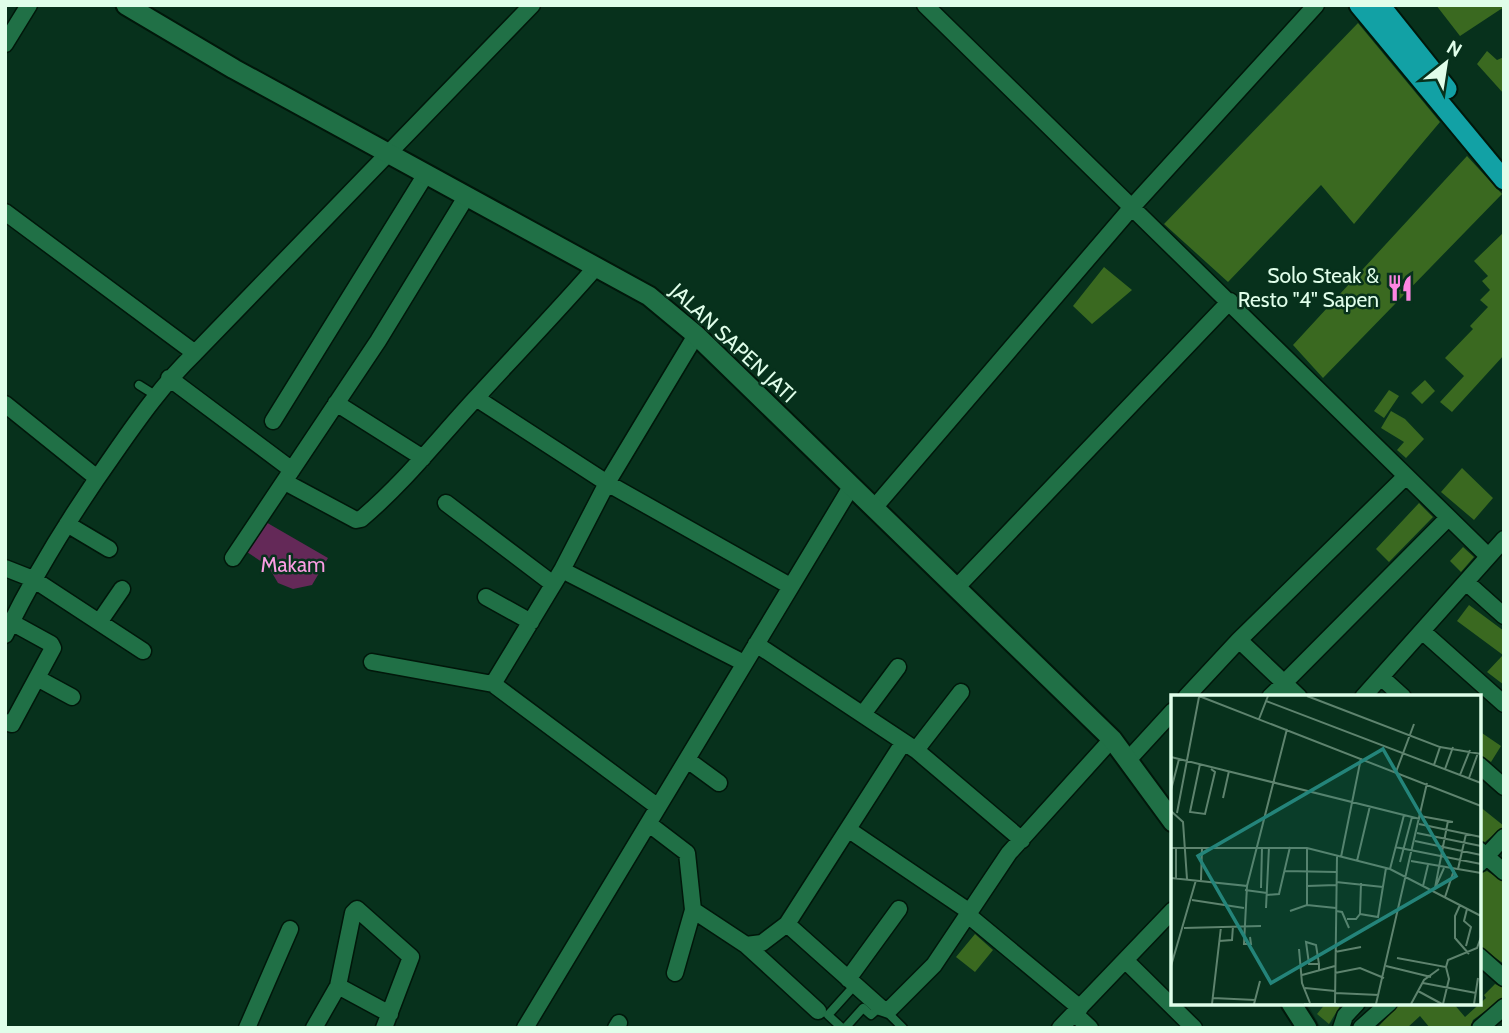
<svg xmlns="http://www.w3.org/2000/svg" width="1509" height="1033" font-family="Cabin,sans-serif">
<rect width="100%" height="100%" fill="#07311c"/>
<path fill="#0c3c23" d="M 1307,1003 L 1349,1003 L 1326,1028 L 1321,1028 Z"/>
<path fill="#642958" d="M 264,521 L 328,558 L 312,585 L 293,589 L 278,583 L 268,566 L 244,550 Z"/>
<path fill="#3a6920" d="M 1436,5 L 1504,5 L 1504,7 L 1460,36 Z
M 1358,23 L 1440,122 L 1354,224 L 1321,185 L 1228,282 L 1164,224 Z
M 1487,51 L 1497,60 L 1504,57 L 1504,94 L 1477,64 Z
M 1467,156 L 1502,194 L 1323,378 L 1293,345 Z
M 1504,232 L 1504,355 L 1452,412 L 1440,402 L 1464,376 L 1445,358 L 1473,329 L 1470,326 L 1488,307 L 1480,300 L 1490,290 L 1482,281 L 1488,276 L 1474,261 Z
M 1104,267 L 1132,290 L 1092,324 L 1073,306 Z
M 1425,380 L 1435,391 L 1422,404 L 1411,393 Z
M 1389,390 L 1399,396 L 1384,418 L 1374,411 Z
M 1391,411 L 1405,419 L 1424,439 L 1406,458 L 1397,450 L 1404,442 L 1381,428 Z
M 1462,468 L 1493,498 L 1474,520 L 1441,492 Z
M 1419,503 L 1433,517 L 1389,562 L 1376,549 Z
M 1463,547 L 1474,557 L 1461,572 L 1450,561 Z
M 1469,605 L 1504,631 L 1504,685 L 1487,672 L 1503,655 L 1457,621 Z
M 1479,731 L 1501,746 L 1491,762 L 1479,754 Z
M 1479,806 L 1504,826 L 1485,842 L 1479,840 Z
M 1487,871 L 1504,882 L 1504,964 L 1479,946 L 1479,874 Z
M 975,934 L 993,950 L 975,972 L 956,957 Z
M 1495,984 L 1504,988 L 1504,997 L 1473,1020 L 1470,1028 L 1430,1028 L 1420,1016 L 1407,1028 L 1377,1028 L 1401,1003 L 1453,1003 L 1465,1017 L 1486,998 L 1484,995 Z
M 1326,1003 L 1342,1003 L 1329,1024 L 1317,1014 Z"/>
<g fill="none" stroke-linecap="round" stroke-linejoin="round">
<defs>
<path id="service" d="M 139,385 L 155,395
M 886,1011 L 903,1028
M 842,1028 L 828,1015 L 855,985
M 845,1028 L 863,1008 L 871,1015 L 880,1007"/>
<path id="minor" d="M 925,5 L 1488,556
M 5,44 L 29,5
M 5,212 L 195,353 C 163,384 139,418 114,454 C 73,512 36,571 5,635
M 195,353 L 532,5
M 169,378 L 292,470
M 476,398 L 607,483 L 790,586
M 336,403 L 423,458
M 5,404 L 97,478
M 273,421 L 426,174
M 285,482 L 356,520 L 361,519 C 404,483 438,439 476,398 C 516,354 557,312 596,267
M 446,503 L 553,584
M 874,508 L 1133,206 L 1316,5
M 67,524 L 109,549
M 233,558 L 378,341 L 466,197
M 5,568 L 33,579 L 143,651
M 562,570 L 744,663
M 1466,582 L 1504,616
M 956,588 L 1230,301
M 486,597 L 531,622
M 100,621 L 122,589
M 1422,631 L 1504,704
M 1239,640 L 1299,697
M 756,644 L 916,750 L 1022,840
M 372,662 L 493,684 L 658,807
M 1381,677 L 1403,697
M 37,678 L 72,697
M 493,684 L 562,570 L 607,483 L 696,335
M 1186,697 L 1239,640 L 1405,477
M 1270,697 L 1448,518
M 1363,697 L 1504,539
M 863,714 L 898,667
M 5,722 L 12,724 L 53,648 L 51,644 L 11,622
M 916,750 L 961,692
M 1129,759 L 1173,711
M 689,761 L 719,783
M 1479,765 L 1504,787
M 649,824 L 687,853 L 693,910 L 675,973
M 849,830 L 970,912
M 1479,850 L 1504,872
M 1479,864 L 1504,837
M 693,910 L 746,945 L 762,943 L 787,924 L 903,743
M 968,915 L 1080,1008
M 787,924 L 880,1007 L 889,1010 L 934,965 L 1009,853 L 1112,739
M 746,945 L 818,1011
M 1479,956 L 1504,978
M 1126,961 L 1194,1028
M 848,979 L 899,909
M 338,986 L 390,1014
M 1074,1013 L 1090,1028
M 247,1028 L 290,929
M 314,1028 L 338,986 L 353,913 L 357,909 L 411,957 L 384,1028
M 525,1028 L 851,487
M 616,1028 L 619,1023
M 1060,1028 L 1173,910
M 1341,1028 L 1345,1016 L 1357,1003
M 1361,1028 L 1389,1003
M 1480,1028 L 1504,1007"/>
<path id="tertiary" d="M 126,5 L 234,69 L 649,296 L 696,335 L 1112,739 L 1173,822
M 1291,1003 L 1307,1028"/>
<path id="primary" d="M 1359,5 L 1504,180
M 1380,5 L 1447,89"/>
</defs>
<use href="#service" stroke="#01170a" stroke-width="11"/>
<use href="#minor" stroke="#01170a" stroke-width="19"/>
<use href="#tertiary" stroke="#01170a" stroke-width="23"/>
<use href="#primary" stroke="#01170a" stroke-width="23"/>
<use href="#service" stroke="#207046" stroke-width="8"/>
<use href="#minor" stroke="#207046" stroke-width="16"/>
<use href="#tertiary" stroke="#207046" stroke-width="19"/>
<use href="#primary" stroke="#12a1a5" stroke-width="19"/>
</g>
<defs>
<symbol id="restaurant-bare" viewBox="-9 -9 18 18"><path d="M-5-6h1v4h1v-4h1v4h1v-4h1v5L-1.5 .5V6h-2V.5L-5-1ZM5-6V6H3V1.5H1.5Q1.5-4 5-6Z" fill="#fd86e2" stroke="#07311c" stroke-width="2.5" paint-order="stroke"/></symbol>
</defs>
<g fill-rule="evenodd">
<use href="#restaurant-bare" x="1381" y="269" width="38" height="38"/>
</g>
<g text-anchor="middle" stroke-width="5" stroke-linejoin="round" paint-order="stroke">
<g font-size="21" fill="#e0feea" stroke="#07311c" text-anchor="end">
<text x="1379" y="283">Solo Steak &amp;<tspan x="1379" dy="24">Resto "4" Sapen</tspan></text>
</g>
<g font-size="21" fill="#e0feea" stroke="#07311c">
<text transform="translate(733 343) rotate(43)" y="7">JALAN SAPEN JATI</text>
</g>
<g font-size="21" fill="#fa9de3" stroke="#07311c">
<text x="293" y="572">Makam</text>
</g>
</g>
<g transform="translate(1171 695)">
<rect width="310" height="310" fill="#07311c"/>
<path fill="none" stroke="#5e836e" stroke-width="2" d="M 28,1 L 310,111M 136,1 L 269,52 L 263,70M 95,6 L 310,88M 88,24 L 97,1M 269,52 L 310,59M 0,62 L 249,124M 29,69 L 19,117 L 34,119 L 44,77 L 40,74M 274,74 L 282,52M 225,77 L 243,29M 289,80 L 299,55M 298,83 L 307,58M 0,95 L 8,64M 52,103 L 58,76M 0,116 L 12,127 L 16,184M 6,118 L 28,2M 249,121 L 282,127M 248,129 L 310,142M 246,138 L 310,151M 244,146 L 310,160M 224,152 L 310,169M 0,153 L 136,153 L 219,174 L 310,221M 170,162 L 190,63M 186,166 L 199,111M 240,166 L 310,178M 229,167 L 241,122M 268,172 L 277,126M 268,172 L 264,193 L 273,173M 219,174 L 233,120M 287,174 L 295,139M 114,176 L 165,177M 0,183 L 76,191 L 73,249 L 80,249 L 79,242M 5,183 L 5,153M 30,185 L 31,153M 165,187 L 212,192M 76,191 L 116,34M 136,191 L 165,190M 252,191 L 257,170M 90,193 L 91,152M 74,195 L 96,198M 96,200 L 108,199 L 119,152M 274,202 L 283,175M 21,205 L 73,213M 136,210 L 136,153M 289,210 L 284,221 L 284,243 L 298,259M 95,213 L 98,152M 119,216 L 136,210 L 165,213M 165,216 L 171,217 L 178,233M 189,219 L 207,222 L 215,173M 176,224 L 185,224 L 189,219 L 190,188M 13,233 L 90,231M 48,246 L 61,245 L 62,231M 295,251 L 300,232 L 293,226 L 296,214M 128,254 L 131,288 L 139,308M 164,257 L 190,252M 226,263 L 275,272 L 278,284 L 272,309M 148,269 L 138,269 L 135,247 L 145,250 L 148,269 L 148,275M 0,271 L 25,185M 215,271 L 260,282M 275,272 L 277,265 L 306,253 L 310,242M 164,278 L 189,273 L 213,283M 131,280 L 164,271M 252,288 L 305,298M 134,293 L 164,296M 247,296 L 271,309M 164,298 L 208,300M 42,303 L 84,305M 164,308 L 166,161M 41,309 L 50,232M 83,309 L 89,286M 133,309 L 166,309M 205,309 L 256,88M 240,309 L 253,285 L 268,274M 303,309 L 307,283"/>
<path fill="#24847a" fill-opacity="0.15" stroke="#24847a" stroke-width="3.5" d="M 212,54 L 285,181 L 100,288 L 27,161 Z"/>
<rect width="310" height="310" fill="none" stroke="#e0feea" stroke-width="3.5"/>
</g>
<rect width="1509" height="1033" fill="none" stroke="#e0feea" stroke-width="14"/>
<g transform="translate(1446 63) rotate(30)" stroke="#07311c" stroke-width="5" paint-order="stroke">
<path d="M0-5L12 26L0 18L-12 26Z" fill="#e0feea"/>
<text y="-10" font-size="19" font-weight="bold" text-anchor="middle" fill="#e0feea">N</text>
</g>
</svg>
